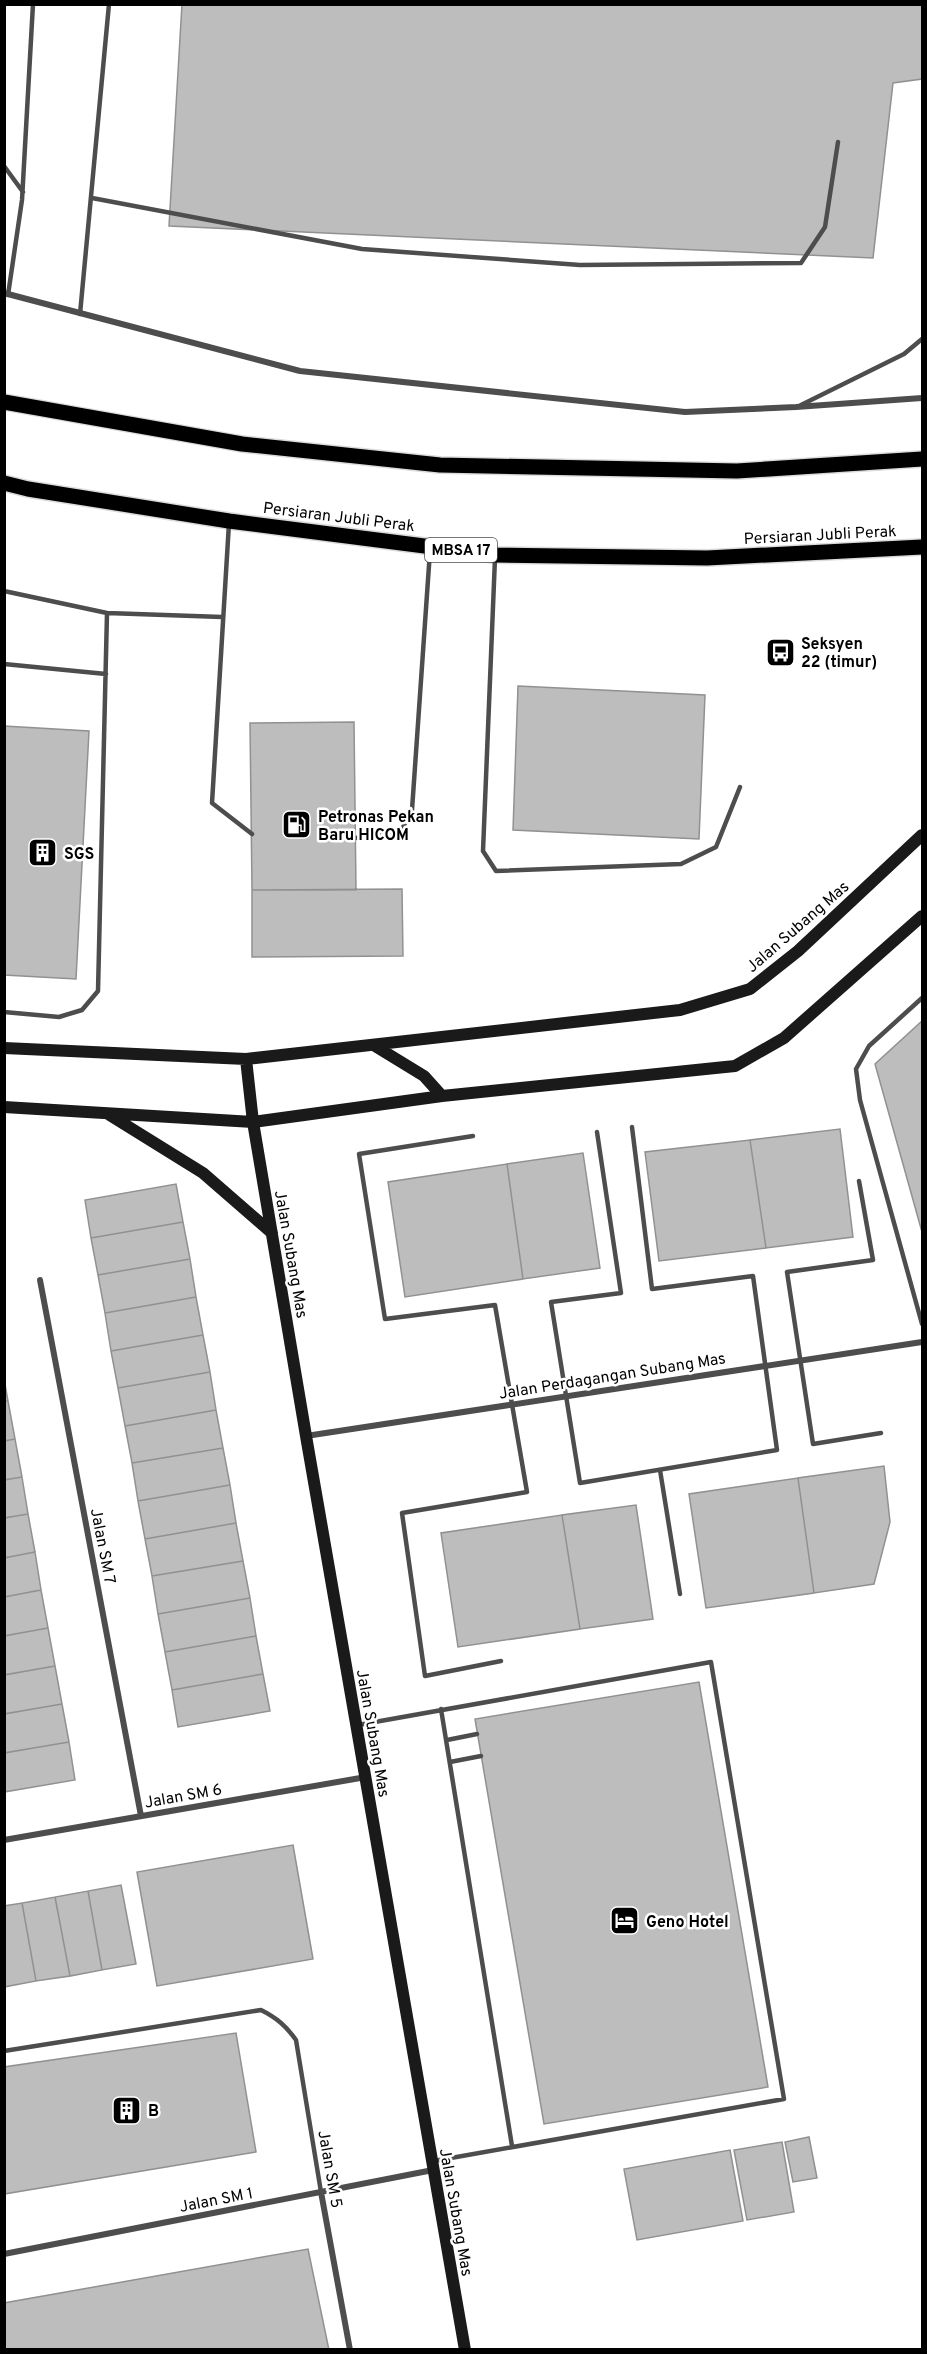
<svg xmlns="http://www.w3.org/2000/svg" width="927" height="2354" font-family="Overpass,sans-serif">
<rect width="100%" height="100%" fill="#fff"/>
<path fill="#bdbdbd" stroke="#919191" stroke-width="1.5" d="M 182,4 L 922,4 L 922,79 L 893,83 L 873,258 L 169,226 Z
M 518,686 L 705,695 L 699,839 L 513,830 Z
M 354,722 L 356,890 L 252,890 L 250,723 Z
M 4,726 L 89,731 L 76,979 L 4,975 Z
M 402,889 L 403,956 L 252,957 L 252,890 Z
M 922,1021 L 922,1232 L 875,1064 Z
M 840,1129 L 853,1237 L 766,1248 L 750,1140 Z
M 750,1140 L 766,1248 L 659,1261 L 645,1152 Z
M 583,1153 L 600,1268 L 523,1279 L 507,1164 Z
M 507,1164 L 523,1279 L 405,1297 L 388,1182 Z
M 176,1184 L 183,1222 L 91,1238 L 85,1200 Z
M 183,1222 L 190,1259 L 98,1275 L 91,1238 Z
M 190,1259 L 196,1297 L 105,1313 L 98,1275 Z
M 196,1297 L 203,1335 L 111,1351 L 105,1313 Z
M 203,1335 L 210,1372 L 118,1388 L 111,1351 Z
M 210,1372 L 216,1410 L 125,1426 L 118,1388 Z
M 4,1379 L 8,1401 L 4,1401 Z
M 4,1401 L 8,1401 L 15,1439 L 4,1441 Z
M 216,1410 L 223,1448 L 132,1463 L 125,1426 Z
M 15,1439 L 22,1477 L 4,1480 L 4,1441 Z
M 223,1448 L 230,1485 L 138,1501 L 132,1463 Z
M 884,1466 L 890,1522 L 874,1584 L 814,1593 L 798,1478 Z
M 22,1477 L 28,1514 L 4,1518 L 4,1480 Z
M 798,1478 L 814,1593 L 706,1608 L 689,1494 Z
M 230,1485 L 236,1523 L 145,1539 L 138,1501 Z
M 636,1505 L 653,1619 L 580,1629 L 562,1515 Z
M 28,1514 L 35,1552 L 4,1558 L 4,1518 Z
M 562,1515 L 580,1629 L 458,1647 L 441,1533 Z
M 236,1523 L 243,1561 L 152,1576 L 145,1539 Z
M 35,1552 L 41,1590 L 4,1597 L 4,1558 Z
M 243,1561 L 250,1598 L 158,1614 L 152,1576 Z
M 41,1590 L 48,1628 L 4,1636 L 4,1597 Z
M 250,1598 L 256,1636 L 165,1652 L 158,1614 Z
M 48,1628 L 55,1666 L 4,1675 L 4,1636 Z
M 256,1636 L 263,1674 L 172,1690 L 165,1652 Z
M 55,1666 L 62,1704 L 4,1714 L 4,1675 Z
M 263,1674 L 270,1711 L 178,1727 L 172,1690 Z
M 699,1682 L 768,2087 L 544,2124 L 475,1719 Z
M 62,1704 L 69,1742 L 4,1753 L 4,1714 Z
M 69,1742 L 75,1780 L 4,1792 L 4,1753 Z
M 293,1845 L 313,1959 L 157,1986 L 137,1872 Z
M 121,1885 L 136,1964 L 102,1970 L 88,1891 Z
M 88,1891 L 102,1970 L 70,1976 L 55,1897 Z
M 55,1897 L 70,1976 L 36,1981 L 22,1903 Z
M 22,1903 L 36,1981 L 4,1987 L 4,1906 Z
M 236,2033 L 256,2152 L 4,2194 L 4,2067 Z
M 809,2137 L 817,2178 L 793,2182 L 785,2142 Z
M 782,2142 L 794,2212 L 747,2220 L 734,2150 Z
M 730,2150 L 743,2221 L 637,2240 L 624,2169 Z
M 308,2249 L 329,2350 L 4,2350 L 4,2303 Z"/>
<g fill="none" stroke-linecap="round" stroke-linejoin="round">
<defs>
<path id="primary" d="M 4,402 L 242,444 L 440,465 L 737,471 L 922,459
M 4,483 L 28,489 L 229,521 L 495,555 L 707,558 L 922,547"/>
</defs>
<use href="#primary" stroke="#dbdbdb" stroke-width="18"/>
<path stroke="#4d4d4d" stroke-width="4.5" d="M 4,166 L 23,192
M 92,198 L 362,249 L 580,265 L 801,263 L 825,227 L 838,142
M 8,295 L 22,200 L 33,4
M 80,314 L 109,4
M 801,405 L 904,354 L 922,339
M 229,523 L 212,803 L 252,834
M 495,558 L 483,851 L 496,871 L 681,864 L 716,847 L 740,787
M 4,591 L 107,613 L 222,617
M 4,664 L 106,674
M 356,838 L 402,829 L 412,810 L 430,551
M 922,998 L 869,1046 L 856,1069 L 860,1100 L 922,1324
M 4,1012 L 59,1017 L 82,1010 L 98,991 L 107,613
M 597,1132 L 621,1293 L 551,1302 L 580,1483 L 777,1450 L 753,1276 L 652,1289 L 632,1127
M 473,1136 L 359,1154 L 385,1319 L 495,1305 L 527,1492 L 402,1513 L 425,1676 L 501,1661
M 859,1181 L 873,1260 L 787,1272 L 813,1444 L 881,1433
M 660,1470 L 680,1594
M 441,1709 L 512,2146
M 358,1725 L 711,1662 L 784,2099 L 434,2161
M 447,1740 L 477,1734
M 450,1762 L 481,1756
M 4,2051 L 261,2010 C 277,2018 286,2026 296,2040 L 321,2192"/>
<path stroke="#4d4d4d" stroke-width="6" d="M 4,293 L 300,371 L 685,412 L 796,407 L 922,398
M 40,1280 L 141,1816
M 306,1436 L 922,1342
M 4,1840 L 366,1777
M 321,2192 L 350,2350
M 4,2254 L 433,2170"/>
<path stroke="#1a1a1a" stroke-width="12" d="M 375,1046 L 424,1076 L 442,1096
M 4,1048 L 246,1059 L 680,1010 L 750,989 L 798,951 L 922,835
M 246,1059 L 253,1122 L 306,1436 L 465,2350
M 4,1107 L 253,1122 L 442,1096 L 735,1066 L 784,1038 L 922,916
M 108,1114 L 203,1173 L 272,1233"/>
<use href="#primary" stroke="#000" stroke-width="15"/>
</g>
<defs>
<symbol id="bus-square" viewBox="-11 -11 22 22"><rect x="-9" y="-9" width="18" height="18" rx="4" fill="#000" stroke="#fff"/><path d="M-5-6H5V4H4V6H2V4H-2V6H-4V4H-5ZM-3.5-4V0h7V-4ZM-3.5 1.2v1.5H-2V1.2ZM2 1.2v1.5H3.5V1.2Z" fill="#fff"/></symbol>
<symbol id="fuel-square" viewBox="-11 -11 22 22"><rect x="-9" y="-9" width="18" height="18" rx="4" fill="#000" stroke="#fff"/><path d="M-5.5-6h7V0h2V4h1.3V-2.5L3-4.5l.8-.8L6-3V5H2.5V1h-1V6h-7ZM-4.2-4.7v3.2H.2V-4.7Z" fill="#fff"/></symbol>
<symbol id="building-square" viewBox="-11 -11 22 22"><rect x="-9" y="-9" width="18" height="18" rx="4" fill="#000" stroke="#fff"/><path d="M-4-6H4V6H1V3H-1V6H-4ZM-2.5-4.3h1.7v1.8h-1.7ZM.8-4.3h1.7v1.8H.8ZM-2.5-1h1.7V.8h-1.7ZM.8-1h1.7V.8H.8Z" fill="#fff"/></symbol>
<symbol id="hotel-square" viewBox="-11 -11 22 22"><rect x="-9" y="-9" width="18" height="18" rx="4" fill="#000" stroke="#fff"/><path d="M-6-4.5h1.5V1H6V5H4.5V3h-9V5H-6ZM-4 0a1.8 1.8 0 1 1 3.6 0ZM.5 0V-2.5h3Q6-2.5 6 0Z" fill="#fff"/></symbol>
</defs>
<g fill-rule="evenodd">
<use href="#bus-square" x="764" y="636" width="33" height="33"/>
<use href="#fuel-square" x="280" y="808" width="33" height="33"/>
<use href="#building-square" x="26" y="836" width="33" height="33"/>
<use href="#hotel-square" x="608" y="1904" width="33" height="33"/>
<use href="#building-square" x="110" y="2094" width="33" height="33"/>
</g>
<g text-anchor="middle" stroke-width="5" stroke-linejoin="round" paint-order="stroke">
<rect fill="#fff" stroke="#4c4c4c" stroke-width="1.5" x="425" y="538" width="72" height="24" rx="4.5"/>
<g font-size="15" font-weight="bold" fill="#000">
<text x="461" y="555">MBSA 17</text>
</g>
<g font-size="16" fill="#000" stroke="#fff">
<text transform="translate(339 516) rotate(7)" y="6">Persiaran Jubli Perak</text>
<text transform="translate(820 534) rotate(-3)" y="6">Persiaran Jubli Perak</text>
<text transform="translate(797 926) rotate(-41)" y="6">Jalan Subang Mas</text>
<text transform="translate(292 1254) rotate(80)" y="6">Jalan Subang Mas</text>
<text transform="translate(612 1375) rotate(-9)" y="6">Jalan Perdagangan Subang Mas</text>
<text transform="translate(104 1546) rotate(79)" y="6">Jalan SM 7</text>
<text transform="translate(374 1733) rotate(80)" y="6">Jalan Subang Mas</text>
<text transform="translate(183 1795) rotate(-10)" y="6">Jalan SM 6</text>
<text transform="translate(331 2169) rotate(80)" y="6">Jalan SM 5</text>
<text transform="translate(216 2199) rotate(-11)" y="6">Jalan SM 1</text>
<text transform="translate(457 2212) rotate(80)" y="6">Jalan Subang Mas</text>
</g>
<g font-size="16" font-weight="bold" fill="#000" stroke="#fff" text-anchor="start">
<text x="801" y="649">Seksyen<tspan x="801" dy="18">22 (timur)</tspan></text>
<text x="318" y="822">Petronas Pekan<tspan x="318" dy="18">Baru HICOM</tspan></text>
<text x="64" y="859">SGS</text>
<text x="646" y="1927">Geno Hotel</text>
<text x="148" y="2116">B</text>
</g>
</g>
<rect width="927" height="2354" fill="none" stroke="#000000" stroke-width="12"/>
</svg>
